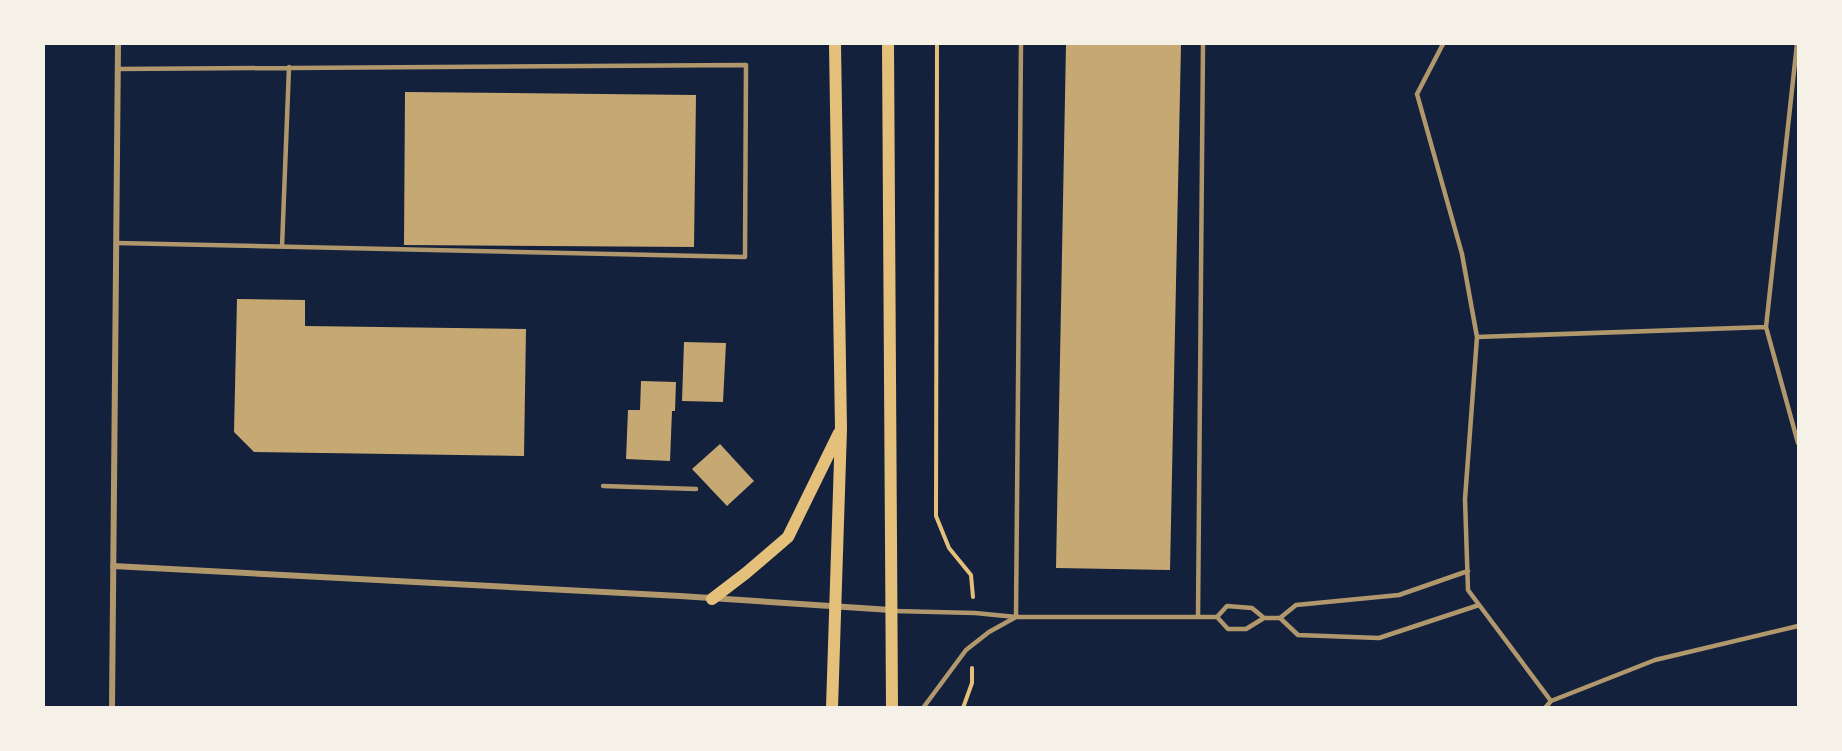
<svg xmlns="http://www.w3.org/2000/svg" width="1842" height="751" font-family="Lato,sans-serif">
<rect width="100%" height="100%" fill="#14213d"/>
<path fill="#c6a872" d="M 1066,44 L 1181,44 L 1170,570 L 1056,568 Z
M 405,92 L 696,95 L 694,247 L 404,245 Z
M 237,299 L 305,300 L 305,326 L 526,329 L 524,456 L 254,452 L 234,432 Z
M 684,342 L 726,343 L 723,402 L 682,401 Z
M 641,381 L 676,382 L 675,411 L 672,411 L 670,461 L 626,459 L 628,410 L 640,410 Z
M 720,444 L 754,481 L 727,506 L 692,469 Z"/>
<g fill="none" stroke-linecap="round" stroke-linejoin="round">
<path stroke="#e5c07b" stroke-width="4" d="M 937,44 L 936,516 L 949,548 L 971,575 L 973,597
M 963,708 L 972,683 L 972,668"/>
<path stroke="#b1986c" stroke-width="4.5" d="M 1443,44 L 1417,94 L 1462,254 L 1477,337 L 1465,499 L 1468,590 L 1551,701
M 1797,44 L 1766,327 L 1798,443
M 116,243 L 745,257 L 746,65 L 117,69
M 282,247 L 289,67
M 1477,337 L 1766,327
M 603,486 L 696,489
M 1468,571 L 1399,595 L 1296,605 L 1280,618 L 1298,635 L 1379,638 L 1479,605
M 894,611 L 975,613 L 1016,617 L 1217,617 L 1228,629 L 1246,629 L 1264,618 L 1252,608 L 1227,606 L 1217,617
M 1016,617 L 1021,44
M 1198,617 L 1203,44
M 1264,618 L 1280,618
M 923,708 L 966,650 L 989,632 L 1016,617
M 1545,708 L 1551,701 L 1655,660 L 1798,626"/>
<path stroke="#b1986c" stroke-width="6" d="M 113,566 L 680,596 L 891,610
M 112,708 L 118,44"/>
<path stroke="#e5c07b" stroke-width="12" d="M 888,44 L 892,708
M 712,599 L 746,573 L 788,537 L 839,433
M 832,708 L 841,429 L 835,44"/>
</g>
<rect width="1842" height="751" fill="none" stroke="#f6f1e7" stroke-width="90"/>
</svg>
